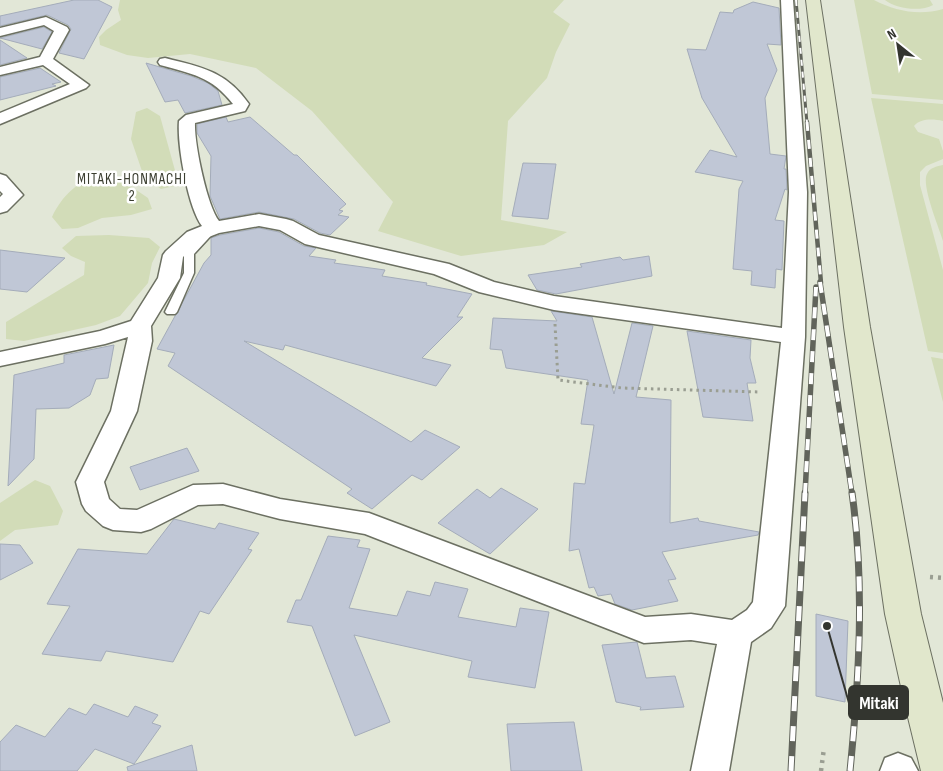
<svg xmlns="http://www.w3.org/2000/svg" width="943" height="771" font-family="'Sofia Sans Condensed',sans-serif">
<rect width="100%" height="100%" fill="#e2e7d7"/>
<path fill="#d2dcb8" d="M 120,0 L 564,0 L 553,12 L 570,24 L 556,52 L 547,78 L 508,121 L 501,220 L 567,232 L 544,245 L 461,256 L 378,231 L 393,202 L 312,111 L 256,68 L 190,54 L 148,58 L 127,55 L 100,45 L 99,37 L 106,30 L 121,20 L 118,10 Z
M 854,0 C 860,0 869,0 874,0 C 895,11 919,16 943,9 L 943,100 L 872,94 Z
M 885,0 L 930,0 L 933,5 C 921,12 896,9 885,0 Z
M 871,98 L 943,104 L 943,121 C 933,119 921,118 914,126 L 918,132 L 939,139 L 943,151 L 943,159 L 926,166 L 920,172 L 920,185 L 943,270 L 943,353 L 928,351 Z
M 147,108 L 160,116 L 179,185 L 161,189 L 144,177 L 131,139 L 136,112 Z
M 943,165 L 943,241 C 939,228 921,185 927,174 C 929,168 937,166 943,165 Z
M 102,177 L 126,183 L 148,198 L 152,209 L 131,215 L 102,218 L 78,228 L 62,229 L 52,217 C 62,196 78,179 102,177 Z
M 109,235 L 149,238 L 160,247 L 152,263 L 148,283 L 120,316 L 96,325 L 24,341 L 6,339 L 6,322 L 84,275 L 85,262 L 71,256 L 62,248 L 76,236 Z
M 931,357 L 943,359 L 943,402 Z
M 35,480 L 50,486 L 63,511 L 58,525 L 15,530 L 0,541 L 0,503 Z"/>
<path fill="#c0c7d6" stroke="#a4acba" d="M 74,0 L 98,0 L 112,7 L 84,59 L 59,53 L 71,29 L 68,25 L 47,15 L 0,26 L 0,16 Z
M 753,2 L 779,8 L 781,45 L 767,44 L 777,70 L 765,98 L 770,154 L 786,156 L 784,169 L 786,169 L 787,190 L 785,189 L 775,220 L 784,221 L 782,270 L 776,269 L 775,288 L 751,285 L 752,271 L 733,269 L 739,189 L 743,181 L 695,172 L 710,150 L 737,157 L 702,98 L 687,49 L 706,50 L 720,12 L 733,13 L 734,10 Z
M 44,27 L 52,32 L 42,49 L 0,38 Z
M 0,40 L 27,58 L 0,65 Z
M 146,63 L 191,76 L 208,83 L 218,91 L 222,105 L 185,113 L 178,100 L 165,102 Z
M 40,68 L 61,82 L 52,84 L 56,86 L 0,100 L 0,77 Z
M 226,117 L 228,122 L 250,117 L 294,155 L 297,155 L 346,204 L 339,210 L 343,211 L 338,215 L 349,217 L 330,235 L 320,233 L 294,219 L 259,212 L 220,219 L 210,196 L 211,156 L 197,133 L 197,124 Z
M 523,163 L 556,164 L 548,219 L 512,216 Z
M 259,228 L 279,232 L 304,246 L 316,248 L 309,256 L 336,260 L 334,263 L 385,270 L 382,276 L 427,283 L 426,285 L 472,294 L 457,317 L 463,317 L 422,358 L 451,365 L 436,386 L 285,345 L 283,350 L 244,341 L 411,442 L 425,430 L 460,447 L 422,480 L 412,475 L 372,509 L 347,493 L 352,489 L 168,366 L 175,353 L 157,349 L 204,263 L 211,255 L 211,238 L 220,235 Z
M 0,250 L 65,258 L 27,292 L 0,289 Z
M 649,256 L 652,276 L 556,294 L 537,290 L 528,275 L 582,267 L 580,264 L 620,257 L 623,260 Z
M 551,311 L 592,317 L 614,394 L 632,323 L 653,326 L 636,397 L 671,400 L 670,523 L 698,518 L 699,521 L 759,532 L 758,535 L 662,552 L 676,579 L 668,580 L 678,601 L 632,610 L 615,604 L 611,594 L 598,596 L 594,587 L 589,588 L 579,549 L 569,551 L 574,483 L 585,484 L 594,425 L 581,424 L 588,380 L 506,368 L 502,350 L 490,349 L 493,318 L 557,321 Z
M 687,331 L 751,340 L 750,358 L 756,383 L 747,383 L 753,421 L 703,417 Z
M 114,345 L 108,378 L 96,379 L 90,395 L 69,408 L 36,409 L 34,459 L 8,486 L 14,375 L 64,363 L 64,355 Z
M 187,448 L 199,471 L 140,490 L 130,467 Z
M 501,488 L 538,509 L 490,554 L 438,523 L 477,489 L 490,498 Z
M 174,519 L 215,529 L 219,523 L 259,533 L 248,549 L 252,550 L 209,614 L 200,611 L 173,662 L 106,651 L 101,661 L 42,654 L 70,606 L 47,604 L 78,549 L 147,554 Z
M 328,536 L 360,540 L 357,547 L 370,549 L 349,608 L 397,616 L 407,591 L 430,596 L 435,582 L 468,589 L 458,617 L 516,627 L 520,608 L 549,612 L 535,688 L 468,677 L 472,661 L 354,635 L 390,722 L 355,736 L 312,626 L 287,622 L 296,600 L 301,600 Z
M 0,544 L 20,545 L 33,563 L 0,580 Z
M 816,614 L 848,621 L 845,702 L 816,696 Z
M 637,642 L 646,678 L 675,676 L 684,707 L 640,710 L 641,707 L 616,702 L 602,645 Z
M 94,704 L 128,717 L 135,706 L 158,715 L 152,723 L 161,726 L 134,764 L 95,749 L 77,771 L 0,771 L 0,742 L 16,725 L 45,737 L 69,708 L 86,715 Z
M 574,722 L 582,771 L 511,771 L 507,724 Z
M 192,745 L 197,771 L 128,771 L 127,767 Z"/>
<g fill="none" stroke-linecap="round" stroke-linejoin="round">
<defs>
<path id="lane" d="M 213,225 L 218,228 L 194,254 L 194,273 L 177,312 L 175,314 L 167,314 L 165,312 L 184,273 L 184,253 L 209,226 Z"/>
<path id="street" d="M 781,0 L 793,0 L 807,192 L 805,337 L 785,606 L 771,628 L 751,642 L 729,771 L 691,771 L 717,644 L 691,640 L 644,643 L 365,534 L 280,519 L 223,504 L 198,505 L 151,529 L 141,532 L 113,530 L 103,526 L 86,511 L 82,504 L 76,482 L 111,411 L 128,337 L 105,344 L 0,366 L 0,352 L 100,331 L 131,321 L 158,278 L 163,255 L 166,251 L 187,232 L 202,226 C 188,207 177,145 179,121 L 186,115 L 233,104 C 211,76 192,74 160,65 L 158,62 L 160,59 L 165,58 C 201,67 226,71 249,104 L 245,111 L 195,123 C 194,143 207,206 219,221 L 259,214 L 286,219 L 293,221 L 319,235 L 449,264 L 494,282 L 554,296 L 782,328 L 789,192 ZM 259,226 L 280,230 L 305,244 L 434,274 L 479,292 L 554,310 L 781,342 L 753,602 L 747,610 L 732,620 L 691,614 L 645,617 L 369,513 L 280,499 L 223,484 L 193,485 L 137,510 L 120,509 L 109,499 L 104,482 L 137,411 L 152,341 L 151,326 L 180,278 L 183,257 L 201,240 L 219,233 Z
M 46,17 L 67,27 L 69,30 L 53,59 L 89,85 L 86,88 L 0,124 L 0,113 L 70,84 L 43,65 L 0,75 L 0,67 L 40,57 L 54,31 L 44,25 L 0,36 L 0,28 Z
M 0,174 L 6,176 L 23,195 L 7,211 L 0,213 L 0,197 L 3,194 L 0,191 Z
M 898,753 L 911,758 L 918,771 L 880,771 L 885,758 Z"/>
<path id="secondary" d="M 806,0 L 820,0 L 870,327 L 921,614 L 943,703 L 943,771 L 921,771 L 905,705 L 885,614 L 844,327 Z"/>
</defs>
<use href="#lane" stroke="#6c7062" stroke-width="3"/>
<use href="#street" stroke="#6c7062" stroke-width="3"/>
<use href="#secondary" stroke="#6c7062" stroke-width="2"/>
<path stroke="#9a9e92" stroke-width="3" stroke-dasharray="2.5 4" stroke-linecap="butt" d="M 555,324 L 558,380 L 622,388 L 760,392"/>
<path stroke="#9a9e92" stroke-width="4.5" stroke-dasharray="3 5" stroke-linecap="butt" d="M 930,577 L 943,578
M 821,771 L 824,748"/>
<use href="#lane" fill="#fff" fill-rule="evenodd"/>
<use href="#street" fill="#fff" fill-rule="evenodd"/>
<use href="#secondary" fill="#e1e7cc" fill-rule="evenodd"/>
<defs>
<path id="rail-far3" d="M 796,0 L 807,123"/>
<path id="rail-far2" d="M 807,122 L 821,283"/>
<path id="rail-far1" d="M 820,282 L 852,494
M 805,494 L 816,287"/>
<path id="rail" d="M 791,771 L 805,493
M 850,771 C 859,679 865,585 852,493"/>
</defs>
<use href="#rail-far3" stroke="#61645b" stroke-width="3"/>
<use href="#rail-far2" stroke="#61645b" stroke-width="4.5"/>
<use href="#rail-far1" stroke="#61645b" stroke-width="5.5"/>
<use href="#rail" stroke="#61645b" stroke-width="7"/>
<use href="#rail-far3" stroke="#fff" stroke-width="2" stroke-dasharray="6" stroke-linecap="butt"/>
<use href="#rail-far2" stroke="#fff" stroke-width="3" stroke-dasharray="9" stroke-linecap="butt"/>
<use href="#rail-far1" stroke="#fff" stroke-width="4" stroke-dasharray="11" stroke-linecap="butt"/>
<use href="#rail" stroke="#fff" stroke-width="5" stroke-dasharray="15" stroke-linecap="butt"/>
</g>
<g text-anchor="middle" stroke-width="5" stroke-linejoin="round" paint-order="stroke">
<g font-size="15" letter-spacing="1" fill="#3b3e31" stroke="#fff">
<text x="132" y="184">MITAKI-HONMACHI<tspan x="132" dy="17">2</tspan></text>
</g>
</g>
<path fill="none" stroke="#33352f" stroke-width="2" d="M827 626L849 703"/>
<circle fill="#33352f" stroke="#fff" stroke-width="2" cx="827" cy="626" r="5"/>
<rect fill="#33352f" stroke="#33352f" stroke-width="2" x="849" y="686" width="59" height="33" rx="5"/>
<g font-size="18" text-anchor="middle" font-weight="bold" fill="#fff">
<text x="879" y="709">Mitaki</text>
</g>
<g transform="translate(898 45) rotate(330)" stroke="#ffffff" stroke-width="4" paint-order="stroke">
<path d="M0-4L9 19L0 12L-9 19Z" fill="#33352f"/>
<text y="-8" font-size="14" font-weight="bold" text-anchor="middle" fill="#33352f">N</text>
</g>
</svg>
